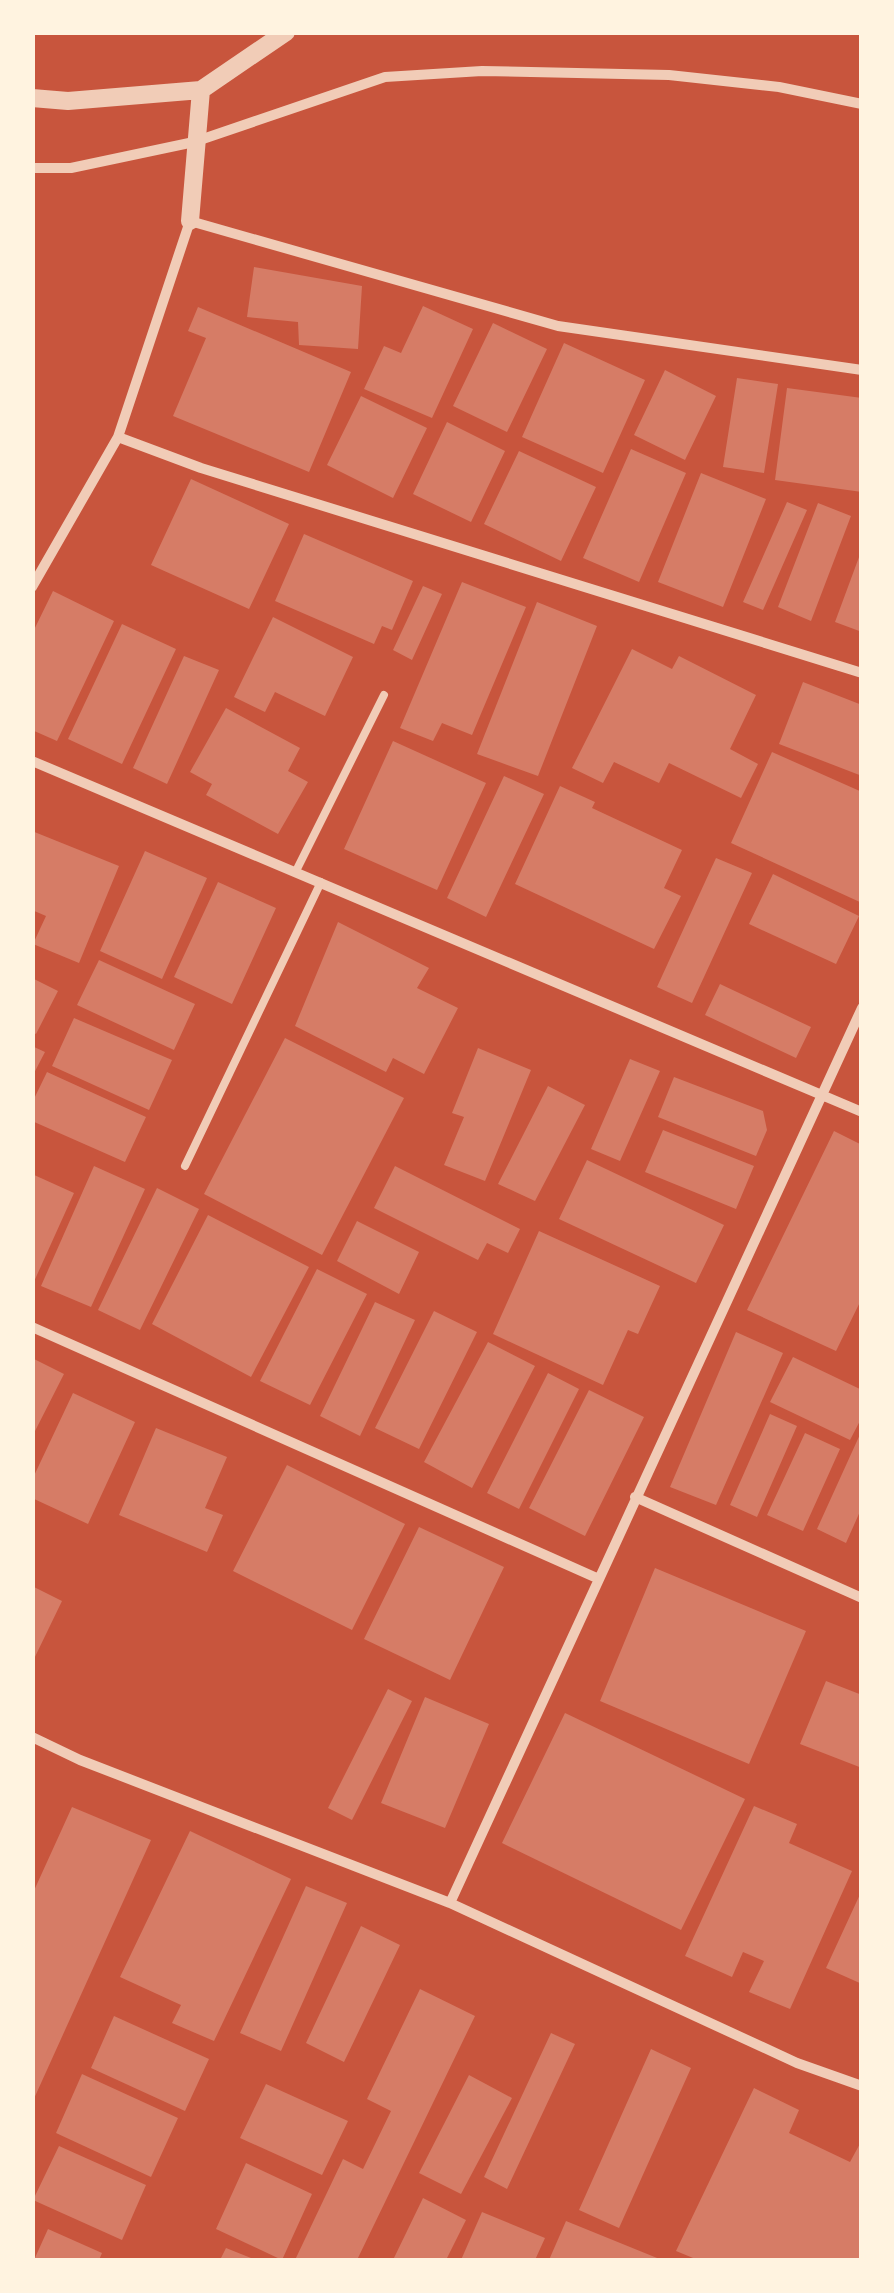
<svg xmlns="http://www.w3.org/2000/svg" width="894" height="2293" font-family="'IBM Plex Serif',serif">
<rect width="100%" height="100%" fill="#c8553d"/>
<path fill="#d67c66" d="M 254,267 L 362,286 L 358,349 L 299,345 L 298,322 L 247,317 Z
M 423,306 L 473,329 L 432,418 L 364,389 L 384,346 L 401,353 Z
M 198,307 L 351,372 L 309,472 L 173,416 L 206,338 L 188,331 Z
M 493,323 L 547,349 L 507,432 L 453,406 Z
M 564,343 L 645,380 L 603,473 L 522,437 Z
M 665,370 L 716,396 L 685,460 L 634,435 Z
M 737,378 L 778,384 L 764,473 L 723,467 Z
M 787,388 L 862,398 L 862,492 L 775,480 Z
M 361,396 L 427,428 L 393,498 L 327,465 Z
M 447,422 L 505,451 L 471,522 L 413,494 Z
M 631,449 L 686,473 L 639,582 L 583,558 Z
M 519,451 L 596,487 L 561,561 L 484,524 Z
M 701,473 L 766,499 L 723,607 L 658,582 Z
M 191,479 L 289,524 L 249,609 L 151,565 Z
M 787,502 L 807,510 L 763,610 L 743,602 Z
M 818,503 L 851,516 L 811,621 L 778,607 Z
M 304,534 L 413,581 L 392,630 L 382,626 L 374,644 L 275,601 Z
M 862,549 L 862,632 L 835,622 Z
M 462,582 L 526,607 L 472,735 L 442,723 L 433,741 L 400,728 Z
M 423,586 L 442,594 L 412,660 L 393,650 Z
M 53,591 L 114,621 L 57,741 L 32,730 L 32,634 Z
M 537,602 L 597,626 L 538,776 L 477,754 Z
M 273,617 L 353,657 L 325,716 L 275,692 L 265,712 L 234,697 Z
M 122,624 L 176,649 L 122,764 L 68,739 Z
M 632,649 L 672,669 L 679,656 L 756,695 L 730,749 L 758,764 L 741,798 L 669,763 L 659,783 L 614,762 L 603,783 L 572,768 Z
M 184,656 L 219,670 L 167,784 L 133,768 Z
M 803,682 L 862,705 L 862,776 L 779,744 Z
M 226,708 L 300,748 L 288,771 L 308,782 L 278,834 L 206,795 L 212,784 L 190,772 Z
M 393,741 L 486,783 L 437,890 L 344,849 Z
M 772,752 L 862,792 L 862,903 L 731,843 Z
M 504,776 L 544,794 L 486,917 L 447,898 Z
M 560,786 L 595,802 L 592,808 L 682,850 L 664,888 L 681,896 L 654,949 L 515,884 Z
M 32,831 L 119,866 L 79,963 L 33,944 L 46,916 L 32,910 Z
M 145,851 L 207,878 L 162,979 L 100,951 Z
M 716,858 L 752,873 L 692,1003 L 657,987 Z
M 773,874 L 859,916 L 836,964 L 749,924 Z
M 218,882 L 276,908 L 232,1004 L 174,977 Z
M 338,922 L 429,968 L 417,988 L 458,1008 L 424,1074 L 393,1058 L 386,1072 L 295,1026 Z
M 99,960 L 195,1004 L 174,1050 L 77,1005 Z
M 32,978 L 58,991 L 36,1034 L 32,1032 Z
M 720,984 L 811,1027 L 796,1058 L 705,1015 Z
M 74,1018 L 172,1060 L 149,1110 L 52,1066 Z
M 285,1038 L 404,1098 L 322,1255 L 204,1194 Z
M 32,1046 L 45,1052 L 32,1077 Z
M 478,1048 L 531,1070 L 485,1181 L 444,1165 L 464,1117 L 452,1113 Z
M 630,1059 L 660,1071 L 620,1161 L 591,1149 Z
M 47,1072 L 146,1117 L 125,1162 L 32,1121 L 32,1103 Z
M 674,1077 L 763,1111 L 767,1130 L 756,1156 L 658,1117 Z
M 548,1086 L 585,1105 L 535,1201 L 498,1184 Z
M 663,1130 L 754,1166 L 736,1209 L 645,1172 Z
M 834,1131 L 862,1145 L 862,1298 L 836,1351 L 747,1310 Z
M 587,1160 L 724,1225 L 696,1283 L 559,1219 Z
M 94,1166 L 145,1189 L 91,1307 L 41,1286 Z
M 395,1166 L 520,1229 L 508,1253 L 487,1243 L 478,1260 L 374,1208 Z
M 32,1174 L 74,1193 L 32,1286 Z
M 157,1188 L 199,1209 L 140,1330 L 98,1310 Z
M 208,1215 L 309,1267 L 251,1377 L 152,1324 Z
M 357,1221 L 419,1252 L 399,1294 L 337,1261 Z
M 539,1231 L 660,1286 L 638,1334 L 628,1330 L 603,1385 L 493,1334 Z
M 317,1269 L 367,1294 L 310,1405 L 260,1381 Z
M 375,1302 L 415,1320 L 360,1436 L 320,1416 Z
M 434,1311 L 477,1332 L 419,1449 L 375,1428 Z
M 736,1332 L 783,1353 L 716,1505 L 670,1487 Z
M 488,1342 L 535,1366 L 472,1488 L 424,1462 Z
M 793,1357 L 862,1390 L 862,1417 L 850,1440 L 770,1402 Z
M 32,1358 L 64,1374 L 32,1437 Z
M 548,1373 L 579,1389 L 519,1509 L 487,1493 Z
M 589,1390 L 644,1417 L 585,1536 L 529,1508 Z
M 73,1393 L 135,1422 L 88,1524 L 32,1498 L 32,1480 Z
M 770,1414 L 797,1426 L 757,1517 L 730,1505 Z
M 156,1428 L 227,1457 L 205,1508 L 223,1515 L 207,1552 L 119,1515 Z
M 862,1430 L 862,1507 L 846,1543 L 817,1529 Z
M 805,1433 L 840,1449 L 803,1531 L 767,1515 Z
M 287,1465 L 405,1524 L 352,1630 L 233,1571 Z
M 419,1527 L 504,1567 L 450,1680 L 364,1639 Z
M 655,1568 L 806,1631 L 749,1764 L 600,1701 Z
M 32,1586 L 62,1601 L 32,1663 Z
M 826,1681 L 862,1695 L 862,1768 L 800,1744 Z
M 388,1689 L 412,1701 L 352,1820 L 328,1808 Z
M 425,1697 L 489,1724 L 445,1828 L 381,1803 Z
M 565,1713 L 745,1799 L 681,1930 L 502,1843 Z
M 754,1806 L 797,1824 L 789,1843 L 852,1871 L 790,2009 L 749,1992 L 764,1961 L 743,1952 L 732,1977 L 685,1956 Z
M 72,1807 L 151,1840 L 32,2103 L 32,1895 Z
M 190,1831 L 291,1879 L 214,2041 L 172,2023 L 181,2005 L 120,1977 Z
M 306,1886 L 347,1903 L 281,2051 L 240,2033 Z
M 862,1890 L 862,1984 L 826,1968 Z
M 361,1926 L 400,1945 L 344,2062 L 306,2043 Z
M 420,1989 L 475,2016 L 357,2260 L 295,2260 L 343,2159 L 363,2169 L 391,2111 L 367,2099 Z
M 114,2016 L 209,2059 L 185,2111 L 91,2068 Z
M 551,2033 L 575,2044 L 507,2189 L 484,2177 Z
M 651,2049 L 691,2068 L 619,2228 L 579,2210 Z
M 82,2074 L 178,2118 L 151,2177 L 56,2133 Z
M 469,2075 L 512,2098 L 461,2194 L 419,2173 Z
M 266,2084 L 348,2121 L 322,2175 L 240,2138 Z
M 754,2088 L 799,2110 L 789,2133 L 850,2162 L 862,2140 L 862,2260 L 698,2260 L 676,2251 Z
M 59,2146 L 146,2185 L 122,2240 L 33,2200 Z
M 246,2163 L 312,2194 L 282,2260 L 216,2229 Z
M 423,2198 L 466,2220 L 446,2260 L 393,2260 Z
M 482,2212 L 545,2238 L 535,2260 L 461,2260 Z
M 566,2221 L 662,2260 L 549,2260 Z
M 48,2229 L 102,2253 L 99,2260 L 34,2260 Z
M 226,2248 L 256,2260 L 220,2260 Z"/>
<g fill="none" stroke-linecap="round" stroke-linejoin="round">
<path stroke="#f1ccb7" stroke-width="8" d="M 296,871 L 384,695
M 185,1166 L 321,882"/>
<path stroke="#f1ccb7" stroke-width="10" d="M 32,168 L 71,168 L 194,142 L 385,77 L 482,71 L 669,75 L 779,87 L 862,104
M 118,437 L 201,468 L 862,673
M 32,587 L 118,437 L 190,221 L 558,326 L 862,370
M 32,761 L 862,1112
M 32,1327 L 599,1579
M 635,1497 L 862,1598
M 32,1737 L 80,1760 L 450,1903 L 797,2063 L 862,2086
M 450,1903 L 862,1008"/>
<path stroke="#f1ccb7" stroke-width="18" d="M 32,98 L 68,101 L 201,90
M 190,221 L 201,90 L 286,32"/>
</g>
<rect width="894" height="2293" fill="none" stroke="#fff3e0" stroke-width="70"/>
</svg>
